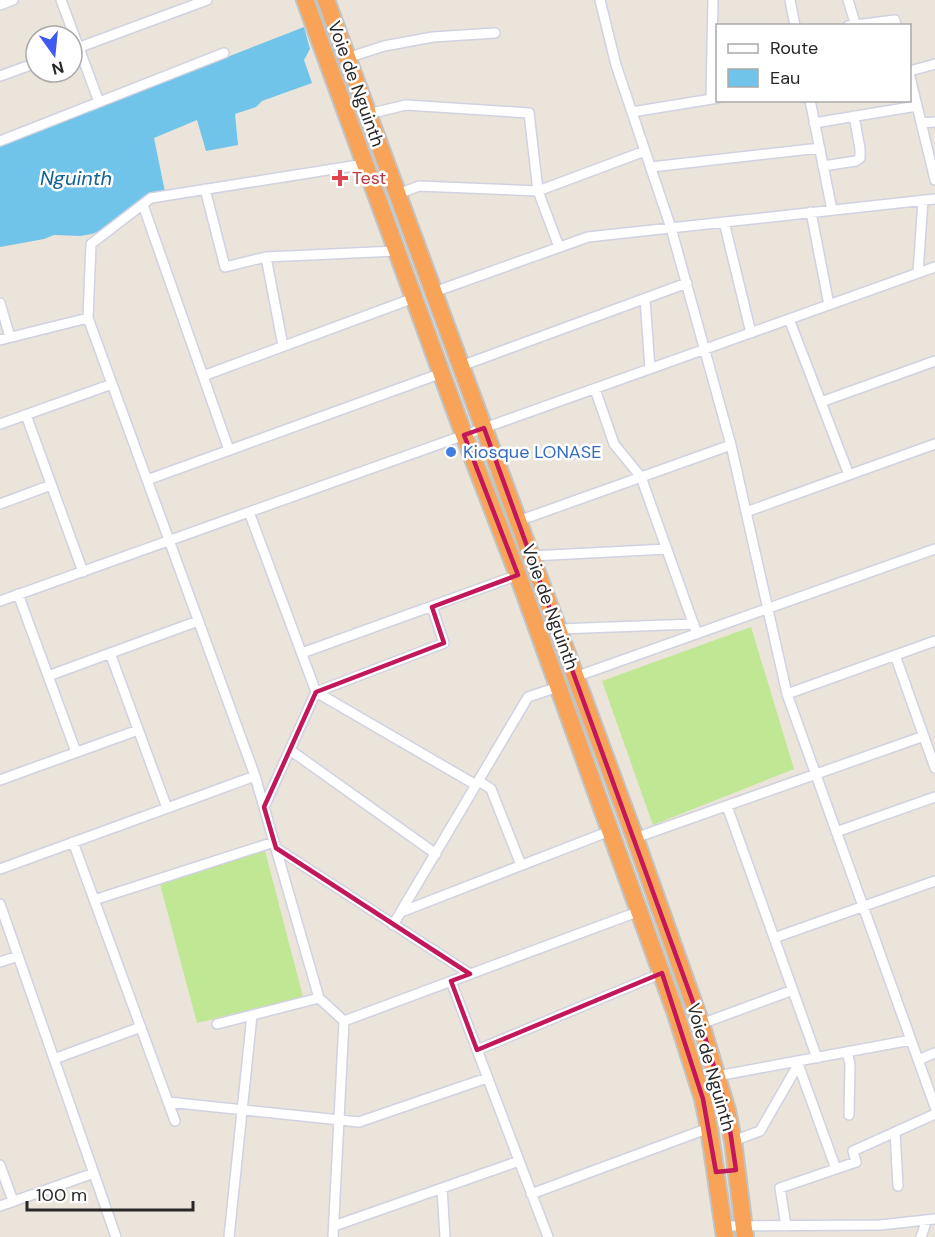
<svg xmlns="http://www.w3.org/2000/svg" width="935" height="1237" font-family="'DM Sans',sans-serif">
<rect width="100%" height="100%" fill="#eae4da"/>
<path fill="#c0e794" d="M 751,627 L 794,769 L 653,825 L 602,681 Z
M 265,851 L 303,997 L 197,1023 L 160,884 Z"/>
<path fill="#70c4ea" d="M 304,27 L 310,49 L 304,60 L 312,83 L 262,101 L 256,107 L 235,114 L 238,145 L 206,151 L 197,120 L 154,138 L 165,192 L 106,228 L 92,234 L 80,236 L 54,235 L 44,239 L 0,247 L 0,146 Z"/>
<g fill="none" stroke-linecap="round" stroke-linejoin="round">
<defs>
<path id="street" d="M 61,0 L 99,102
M 600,0 L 616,65 L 671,228 L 731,445 L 787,694 L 935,1107
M 790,0 L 795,26
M 848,0 L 856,26
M 0,5 L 13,0
M 848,26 L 895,20 L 896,26
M 72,50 L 207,0
M 347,58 L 384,46 L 433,37 L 495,33
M 910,71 L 935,64
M 0,76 L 36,63
M 910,77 L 935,180
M 711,99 L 713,0
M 810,100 L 832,210
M 632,112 L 718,98
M 368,114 L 406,105 L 529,113 L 538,191 L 559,247
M 814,123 L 917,106
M 921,123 L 935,122
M 0,141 L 224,53
M 823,166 L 856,161 L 860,158 L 860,149 L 854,116
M 651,167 L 820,148
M 205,189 L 225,267 L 266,257 L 396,251
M 398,194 L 419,186 L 538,191 L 645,151
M 143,205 L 229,450
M 811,212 L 829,305
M 724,222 L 751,333
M 266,257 L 283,346
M 918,273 L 923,200
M 434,292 L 588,237 L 935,199
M 645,299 L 650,369
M 0,303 L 10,337
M 789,319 L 849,475
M 0,340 L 88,318
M 461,366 L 687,283
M 203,376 L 414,298
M 595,389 L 614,444 L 641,477 L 697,634
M 821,402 L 935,361
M 26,415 L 83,572
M 0,424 L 112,384
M 147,480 L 442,373
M 0,504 L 51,485
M 249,512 L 316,692 L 476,785
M 746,512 L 935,444
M 518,521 L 731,445
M 531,556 L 667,549
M 18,594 L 76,752
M 0,601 L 935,267
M 558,629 L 694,624
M 110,653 L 167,808
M 302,653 L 518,575
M 895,655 L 935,768
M 48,676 L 198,621
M 575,677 L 935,549
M 787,694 L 935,641
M 290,750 L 436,854
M 0,780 L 138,730
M 479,781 L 491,789 L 521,865
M 727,806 L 817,1058
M 264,807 L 316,692 L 444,643 L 432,607
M 836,832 L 935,797
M 635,838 L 924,736
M 73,842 L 175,1121
M 276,848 L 470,974
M 0,869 L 255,776
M 94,900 L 274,842
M 0,904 L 116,1237
M 401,912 L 610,831
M 393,925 L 528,697 L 558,687
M 774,938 L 935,881
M 0,962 L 18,956
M 451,981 L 548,1237
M 344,1021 L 640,911
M 217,1024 L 319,998
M 701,1024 L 793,990
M 477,1050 L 662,973
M 847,1052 L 850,1064 L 849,1115
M 54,1059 L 141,1027
M 918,1060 L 935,1053
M 797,1061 L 836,1169
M 717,1076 L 911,1040
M 168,1102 L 359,1122 L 487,1078
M 895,1132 L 898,1186
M 733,1141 L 760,1131 L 798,1065
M 0,1165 L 13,1201
M 442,1188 L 445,1237
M 531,1194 L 709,1128
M 0,1206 L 94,1173
M 334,1226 L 519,1161
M 723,1226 L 880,1225 L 935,1219
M 786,1226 L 780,1188 L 856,1162 L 853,1151 L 935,1114
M 229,1237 L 252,1015
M 333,1237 L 344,1021 L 319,998 L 255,776 L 88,318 L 91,244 L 151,198 L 365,164
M 921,1237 L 927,1220"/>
<path id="highway" d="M 305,0 L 464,435 L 518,575 L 675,1011 L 703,1099 L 709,1128 L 725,1237
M 326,0 L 635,838 L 701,1024 L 727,1110 L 733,1141 L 745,1237"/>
</defs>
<use href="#street" stroke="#d0d2e1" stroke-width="12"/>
<use href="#highway" stroke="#c3c3c3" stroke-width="20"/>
<use href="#street" stroke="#fff" stroke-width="9"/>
<use href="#highway" stroke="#f8a357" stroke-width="16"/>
</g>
<path fill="none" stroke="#c2185b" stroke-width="4.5" stroke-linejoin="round" d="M 484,428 L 701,1024 L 727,1110 L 736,1170 L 716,1172 L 703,1099 L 662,973 L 477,1050 L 451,981 L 470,974 L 276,848 L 264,807 L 316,692 L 444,643 L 432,607 L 518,575 L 464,435 Z"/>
<path fill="#e0444e" stroke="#fff" stroke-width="2" d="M337 169h6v6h6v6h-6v6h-6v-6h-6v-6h6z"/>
<circle fill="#3f7fe0" stroke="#fff" stroke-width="2" cx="451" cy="452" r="6"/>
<g text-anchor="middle" stroke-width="5" stroke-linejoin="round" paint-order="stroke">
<g font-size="18" fill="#282828" stroke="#fff">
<text transform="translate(356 84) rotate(70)" y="6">Voie de Nguinth</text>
<text transform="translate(550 607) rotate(70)" y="6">Voie de Nguinth</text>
<text transform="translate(711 1067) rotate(74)" y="6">Voie de Nguinth</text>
</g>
<g font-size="18" fill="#be3a42" stroke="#fff" text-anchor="start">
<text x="352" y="184">Test</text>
</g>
<g font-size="18" fill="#366cbe" stroke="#fff" text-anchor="start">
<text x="463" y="458">Kiosque LONASE</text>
</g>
<g font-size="20" font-style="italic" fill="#126193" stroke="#fff">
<text x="76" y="185">Nguinth</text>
</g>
</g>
<rect x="716" y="24" width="195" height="78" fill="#ffffff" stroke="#a9a9a9" stroke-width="1.5"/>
<rect x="728" y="44" width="30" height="9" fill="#ffffff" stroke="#a9a9a9" stroke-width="1.5"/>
<text x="770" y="54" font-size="18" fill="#282828">Route</text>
<rect x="728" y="69" width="30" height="18" fill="#70c4ea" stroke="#a9a9a9" stroke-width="1.5"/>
<text x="770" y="84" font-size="18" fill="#282828">Eau</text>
<g transform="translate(54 54) rotate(165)"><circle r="28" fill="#ffffff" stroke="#a9a9a9" stroke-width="1.5"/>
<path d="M0-4.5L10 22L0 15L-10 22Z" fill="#3f59f3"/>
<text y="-9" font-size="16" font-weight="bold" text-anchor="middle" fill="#282828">N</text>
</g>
<path d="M27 1201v9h166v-9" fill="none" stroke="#282828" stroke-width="3"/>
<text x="36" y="1201" font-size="18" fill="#282828" stroke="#ffffff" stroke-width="4.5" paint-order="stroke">100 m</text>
</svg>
